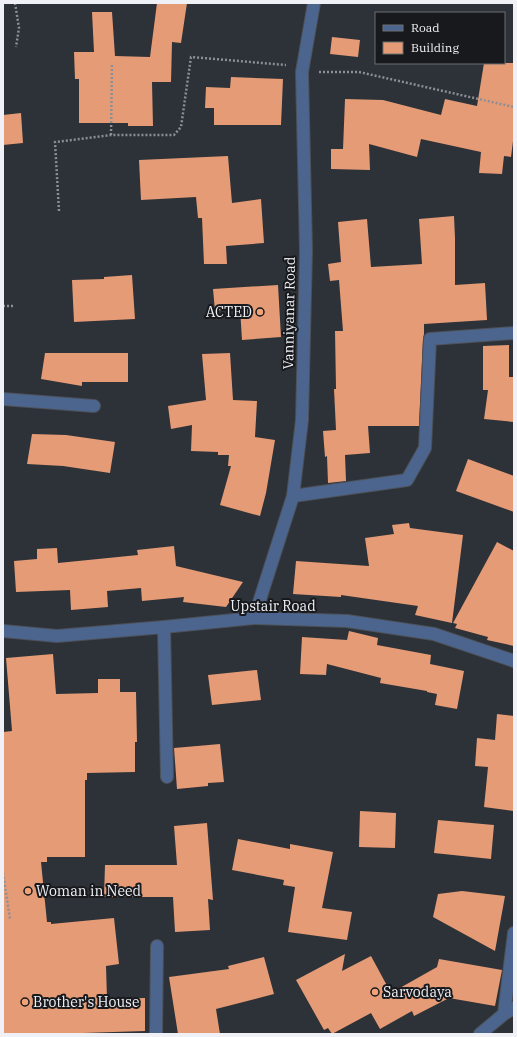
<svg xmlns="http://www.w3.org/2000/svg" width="517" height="1037" font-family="'IBM Plex Serif',serif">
<rect width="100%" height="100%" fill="#2d3138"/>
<path fill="#e59b75" d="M 157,3 L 187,3 L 181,43 L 172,42 L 171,82 L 152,82 L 153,126 L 128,126 L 128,123 L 79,123 L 79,79 L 75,79 L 74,52 L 94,52 L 92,12 L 112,12 L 115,56 L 150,57 Z
M 332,37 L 360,40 L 358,57 L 330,54 Z
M 484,63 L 514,63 L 514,141 L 513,141 L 511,157 L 504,156 L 502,174 L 479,173 L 481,152 L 421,139 L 417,157 L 369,144 L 370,170 L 331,169 L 331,149 L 343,149 L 345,99 L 383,100 L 441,115 L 445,99 L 477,106 Z
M 231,77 L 283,79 L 281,125 L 214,125 L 214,108 L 205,108 L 206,87 L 230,88 Z
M 21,113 L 23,143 L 3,145 L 3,115 Z
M 228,156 L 232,203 L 261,199 L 264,243 L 226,246 L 227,264 L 204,264 L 202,218 L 198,218 L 196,197 L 141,200 L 139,160 Z
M 454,216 L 455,238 L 455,285 L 485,283 L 487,320 L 424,324 L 424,334 L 423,339 L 419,426 L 368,426 L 370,453 L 345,455 L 346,481 L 328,483 L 327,456 L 325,457 L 323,431 L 336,430 L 334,389 L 336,389 L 335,331 L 343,331 L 339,280 L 330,281 L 328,264 L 341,262 L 338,222 L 367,219 L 371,267 L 422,264 L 419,219 Z
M 132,275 L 135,319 L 74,322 L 72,280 L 104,279 L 104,277 Z
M 278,285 L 281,337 L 242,340 L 240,308 L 215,311 L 213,289 Z
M 509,345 L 509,377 L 514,377 L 514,422 L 484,419 L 488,390 L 483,390 L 483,346 Z
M 45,353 L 128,353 L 128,382 L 82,382 L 82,386 L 41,379 Z
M 230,353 L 233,400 L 257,401 L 255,437 L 275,440 L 266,493 L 260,516 L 220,505 L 231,466 L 228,466 L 229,455 L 218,455 L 218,452 L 191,451 L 192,425 L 171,429 L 168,406 L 206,400 L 202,354 Z
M 32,434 L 66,435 L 115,442 L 110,473 L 63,466 L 27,464 Z
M 468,459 L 514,476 L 514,512 L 456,491 Z
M 409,523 L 410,528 L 463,535 L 452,623 L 415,615 L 418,606 L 341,595 L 341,597 L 293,594 L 296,561 L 369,566 L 365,538 L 394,534 L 392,525 Z
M 497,542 L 514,551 L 514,646 L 487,640 L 488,637 L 455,628 L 457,624 L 453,623 Z
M 174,546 L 176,566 L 243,582 L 226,607 L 183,602 L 184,597 L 142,601 L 141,588 L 107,591 L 108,607 L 71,610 L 70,590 L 16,592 L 14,561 L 37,559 L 37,549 L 57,548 L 58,563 L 138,555 L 137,550 Z
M 349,631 L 378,638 L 377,645 L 431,655 L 430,664 L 464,671 L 457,709 L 435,705 L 437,694 L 427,692 L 427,691 L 380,683 L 381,678 L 327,664 L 326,675 L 300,674 L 302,637 L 347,640 Z
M 53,654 L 56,694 L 98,693 L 98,679 L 120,679 L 120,692 L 136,692 L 137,742 L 135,742 L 135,772 L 87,773 L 87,780 L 85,780 L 85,857 L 47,857 L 47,862 L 41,862 L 47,922 L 51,922 L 51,924 L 114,918 L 119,964 L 106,966 L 107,999 L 145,998 L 145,1031 L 52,1034 L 3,1034 L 3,732 L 12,731 L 6,658 Z
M 257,670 L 261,700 L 212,705 L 208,675 Z
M 497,714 L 514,716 L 514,811 L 484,807 L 488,767 L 475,766 L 477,738 L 495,740 Z
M 220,744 L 224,782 L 208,783 L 208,786 L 177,789 L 174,748 Z
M 360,811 L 396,813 L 395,848 L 359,847 Z
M 438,820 L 494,825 L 491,859 L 434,853 Z
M 207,823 L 213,900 L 208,899 L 210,930 L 175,932 L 173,897 L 104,897 L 105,865 L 177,865 L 174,826 Z
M 238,839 L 290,849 L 290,844 L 333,852 L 322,908 L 352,912 L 347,940 L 288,932 L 295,887 L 283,885 L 284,880 L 232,870 Z
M 462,891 L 505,896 L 495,951 L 433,917 L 438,894 Z
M 345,954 L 342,971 L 371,956 L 391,993 L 437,967 L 439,959 L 502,970 L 495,1006 L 449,998 L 414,1016 L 412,1011 L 380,1029 L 371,1013 L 332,1034 L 328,1028 L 324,1030 L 296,980 Z
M 264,957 L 274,994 L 216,1009 L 220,1034 L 178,1034 L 169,977 L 229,969 L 228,966 Z"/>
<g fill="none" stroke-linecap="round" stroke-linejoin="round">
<defs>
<path id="street" d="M 3,399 L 94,406
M 293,496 L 407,480 L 425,448 L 430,339 L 514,333
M 254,618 L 293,496 L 302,420 L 306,250 L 302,72 L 314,3
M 164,627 L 167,777
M 3,631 L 57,636 L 164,627 L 254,618 L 347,621 L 434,634 L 514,661
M 504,1014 L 514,933
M 156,1034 L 157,946
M 480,1034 L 504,1014 L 514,1008"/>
</defs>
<use href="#street" stroke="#4c5056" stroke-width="14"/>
<path stroke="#8c8f95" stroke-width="2.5" stroke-dasharray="2 2" stroke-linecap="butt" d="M 15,3 L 19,28 L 16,47
M 319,72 L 359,72 L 514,107
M 111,135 L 112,63
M 59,211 L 55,142 L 111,135 L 174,135 L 181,127 L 191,57 L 286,65
M 3,306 L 14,306
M 3,873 L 10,919"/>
<use href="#street" stroke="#4c658e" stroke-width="12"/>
</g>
<g fill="#f0a279" stroke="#17191c" stroke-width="1.5">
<circle cx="260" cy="312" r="4"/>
<circle cx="28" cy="891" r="4"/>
<circle cx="375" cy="992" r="4"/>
<circle cx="25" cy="1002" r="4"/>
</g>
<g text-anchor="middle" stroke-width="4" stroke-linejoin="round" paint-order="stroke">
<g font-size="14" fill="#eff1f6" stroke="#17191c" text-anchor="start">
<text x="252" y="317" text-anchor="end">ACTED</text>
<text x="36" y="896">Woman in Need</text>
<text x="383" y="997">Sarvodaya</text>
<text x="33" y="1007">Brother's House</text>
</g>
<g font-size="14" fill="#eff1f6" stroke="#17191c">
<text transform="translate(289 313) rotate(-89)" y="5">Vanniyanar Road</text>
<text x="273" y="611">Upstair Road</text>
</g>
</g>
<rect width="517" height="1037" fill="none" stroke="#eff1f6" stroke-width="8"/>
<rect x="375" y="12" width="130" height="52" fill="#17191c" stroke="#6d6f73"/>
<rect x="383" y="25" width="20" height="6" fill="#4c658e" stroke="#6d6f73"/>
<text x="411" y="32" font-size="12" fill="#eff1f6">Road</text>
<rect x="383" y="42" width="20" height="12" fill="#e59b75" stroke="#6d6f73"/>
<text x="411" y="52" font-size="12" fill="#eff1f6">Building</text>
</svg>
